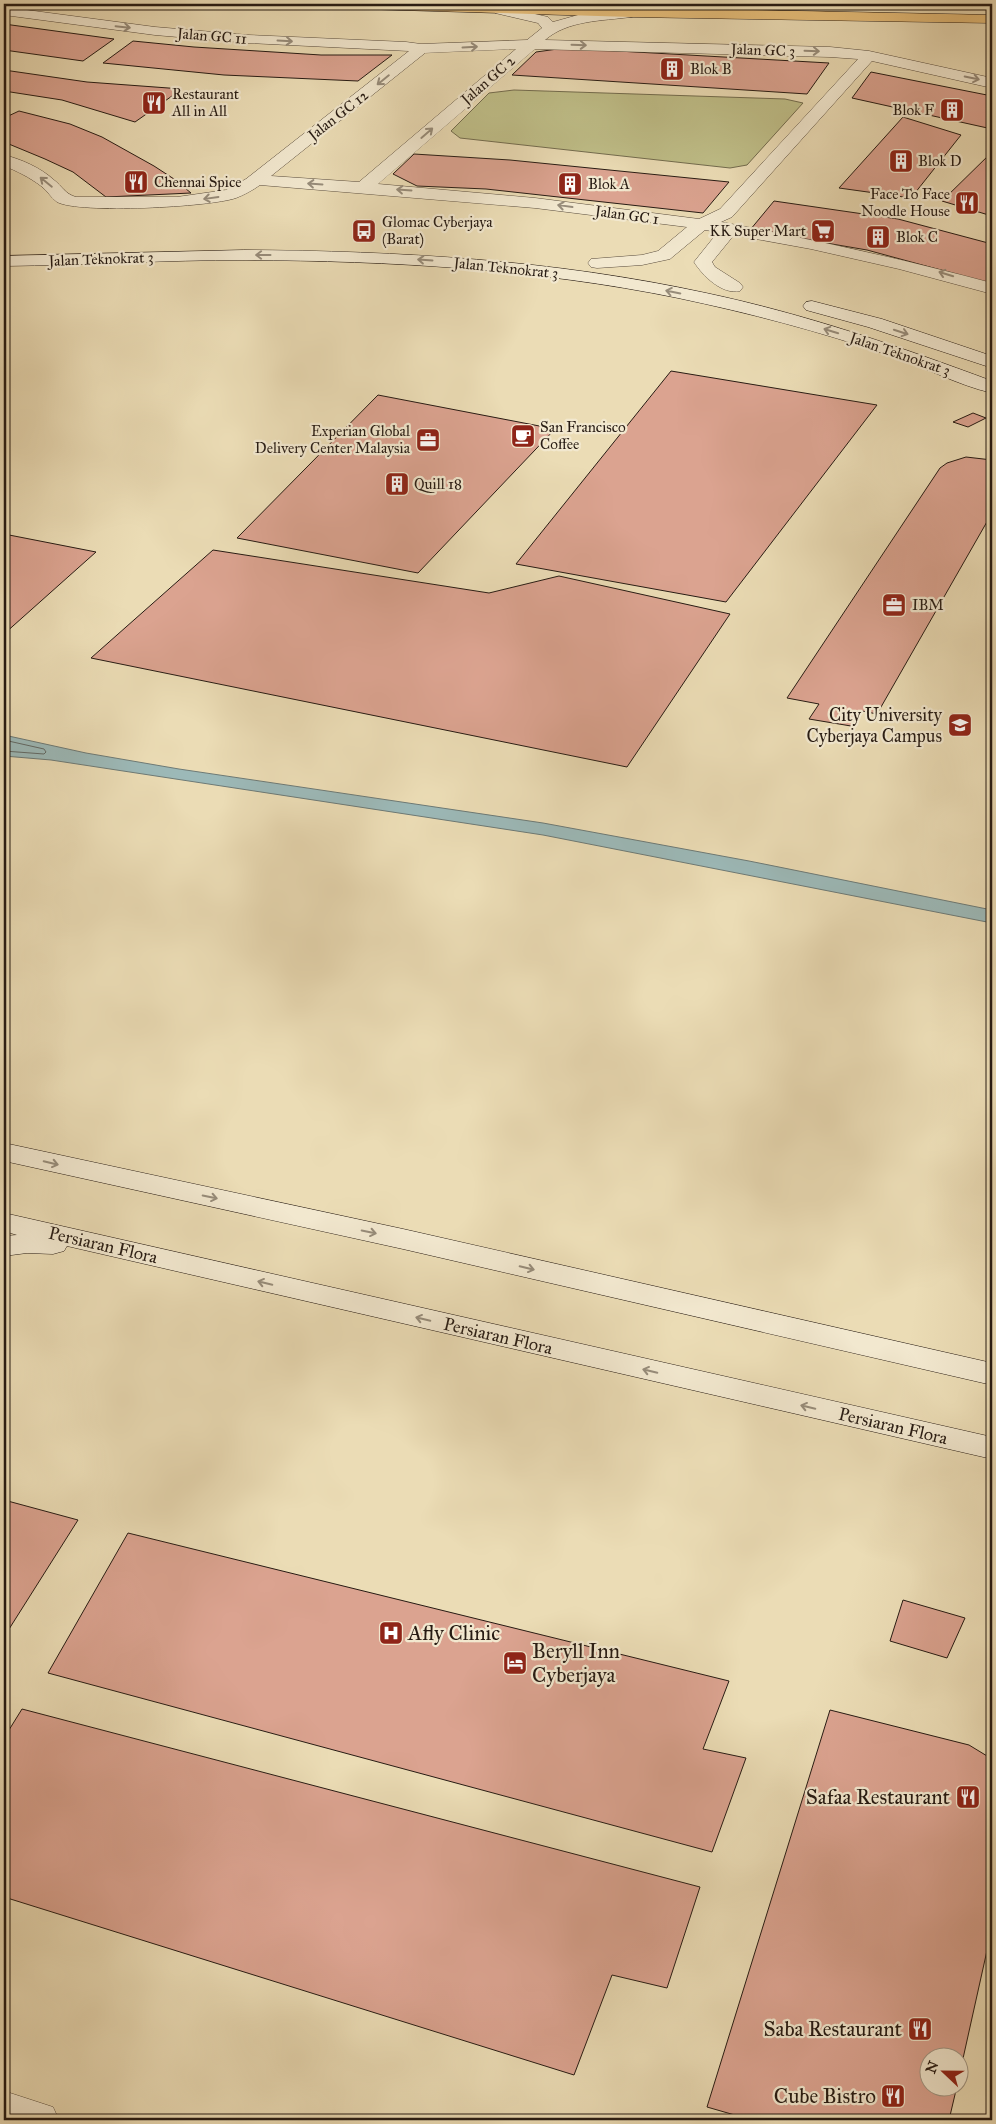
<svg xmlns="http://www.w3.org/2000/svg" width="996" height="2124" font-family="'IM FELL Great Primer',serif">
<rect width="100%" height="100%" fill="#ebdcb5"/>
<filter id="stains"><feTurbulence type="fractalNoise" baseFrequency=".004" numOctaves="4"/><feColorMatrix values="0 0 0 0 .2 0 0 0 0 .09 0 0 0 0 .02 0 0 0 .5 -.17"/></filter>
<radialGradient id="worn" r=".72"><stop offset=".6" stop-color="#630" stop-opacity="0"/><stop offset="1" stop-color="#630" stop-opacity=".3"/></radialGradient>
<path fill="#bfbe88" stroke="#736c4e" d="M 514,90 L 785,99 L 803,103 L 747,165 L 730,168 L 460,138 L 451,131 L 489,93 Z"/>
<path fill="#9cb9b8" stroke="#6d7a76" d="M 4,735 L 86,753 L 179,769 L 543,823 L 749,861 L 992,910 L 992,923 L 543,835 L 51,760 L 4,756 Z"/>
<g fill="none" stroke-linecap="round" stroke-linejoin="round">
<path stroke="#626a66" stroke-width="1" d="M 4,740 L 44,749 L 46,752 L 44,754 L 4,751"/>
</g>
<path fill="#dba390" stroke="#271b13" d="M 4,24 L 114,39 L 83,61 L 4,50 Z
M 133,41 L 194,47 L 321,55 L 392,55 L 358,81 L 224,75 L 103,63 Z
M 565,48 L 829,63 L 807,94 L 512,75 L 536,52 Z
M 4,70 L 87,82 L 182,89 L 135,122 L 62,100 L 4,91 Z
M 871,72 L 992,96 L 992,129 L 852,98 Z
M 19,111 L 70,124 L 102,137 L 154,166 L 174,179 L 191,193 L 106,197 L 73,172 L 45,159 L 4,142 L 4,118 Z
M 903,117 L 961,135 L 911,198 L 839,188 Z
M 992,152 L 992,216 L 942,201 Z
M 414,154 L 510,160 L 729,182 L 703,213 L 486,189 L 417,186 L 393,174 Z
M 774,201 L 898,219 L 992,244 L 992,284 L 867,250 L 750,230 Z
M 671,371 L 877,405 L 726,602 L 516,564 Z
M 378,395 L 555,429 L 418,573 L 237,538 Z
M 973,413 L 986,418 L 968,427 L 953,422 Z
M 966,457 L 992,460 L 992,513 L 877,714 L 862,711 L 851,726 L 809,719 L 819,704 L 787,698 L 940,468 L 947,463 Z
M 4,534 L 96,552 L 4,634 Z
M 213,550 L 489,593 L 559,576 L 730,614 L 627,767 L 91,658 Z
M 4,1500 L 78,1520 L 4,1637 Z
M 128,1533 L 729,1681 L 703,1749 L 746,1758 L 712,1852 L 48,1673 Z
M 903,1600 L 965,1618 L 947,1658 L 890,1641 Z
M 22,1709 L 700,1887 L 667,1988 L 612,1975 L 574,2075 L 4,1897 L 4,1738 Z
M 830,1710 L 969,1745 L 992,1759 L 992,1928 L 958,2081 L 958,2056 L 928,2056 L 928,2086 L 957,2086 L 949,2120 L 752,2120 L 707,2107 Z"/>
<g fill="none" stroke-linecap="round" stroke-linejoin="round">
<defs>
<path id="street" d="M 500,6 L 548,17 L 553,22 L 578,15 L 631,9 L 636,10 L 638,13 L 636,16 L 631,17 C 602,21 568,20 545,40 L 830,47 L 869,51 L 992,78 L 992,88 L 872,61 L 732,217 L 721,222 C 812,239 902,259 992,283 L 992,294 L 899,269 L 811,249 L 734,235 L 712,262 L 715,267 L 740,283 L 743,287 L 740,291 C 722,295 703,276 694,262 L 718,232 L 705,230 L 670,259 L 642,265 L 597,268 L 591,267 L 588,263 L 591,259 L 642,255 L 658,251 L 687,227 L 535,208 L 260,185 C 253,190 244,195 236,198 C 210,207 79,214 57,202 C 51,198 47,190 41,186 C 29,177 17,171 4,166 L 4,155 C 21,159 41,168 54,180 C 62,186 65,194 76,197 L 177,197 L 226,190 L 246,179 L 409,51 L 248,43 L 155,35 L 4,15 L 4,7 L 155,27 L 248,35 L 406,42 L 421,44 L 527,40 L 542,28 L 538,23 L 495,13 L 493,10 L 495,7 ZM 516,49 L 359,182 L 271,176 L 425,53 ZM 535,49 L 830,57 L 858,59 L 720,209 L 699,219 L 535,198 L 378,184 Z
M 4,2091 L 53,2107 L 59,2120 L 4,2120 Z"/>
<path id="secondary" d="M 244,250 C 400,251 554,260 706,293 C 805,314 898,346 992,381 L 992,393 C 957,385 923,366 888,355 C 819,331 749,313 678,298 C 536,269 391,261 246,260 C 165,260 85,265 4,266 L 4,256 Z
M 812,301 L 882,319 L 992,356 L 992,368 L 868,327 L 806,310 L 803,306 L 806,302 Z
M 4,1143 L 403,1229 L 992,1363 L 992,1385 L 403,1249 L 4,1161 Z
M 4,1213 L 992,1437 L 992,1459 L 67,1246 L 64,1251 L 53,1254 L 27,1253 L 4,1256 L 4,1236 L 17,1235 L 4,1231 Z"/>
<path id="primary" d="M 324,4 L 468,4 L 992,15 L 992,23 L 631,17 L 331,8 L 326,7 Z"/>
</defs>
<use href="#street" stroke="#584b3c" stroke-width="1"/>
<use href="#secondary" stroke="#271b13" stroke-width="1"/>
<use href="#primary" stroke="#271b13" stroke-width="1"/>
<use href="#street" fill="#f2e8cf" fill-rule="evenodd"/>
<use href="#secondary" fill="#f2e8cf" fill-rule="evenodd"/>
<use href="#primary" fill="#e6be7a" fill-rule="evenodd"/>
</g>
<defs><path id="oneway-shaft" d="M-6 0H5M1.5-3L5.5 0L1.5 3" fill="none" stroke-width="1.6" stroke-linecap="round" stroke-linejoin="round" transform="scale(1.25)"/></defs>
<g stroke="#978c7a">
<use href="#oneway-shaft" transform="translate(123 27) rotate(6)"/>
<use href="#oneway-shaft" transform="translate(285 41) rotate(3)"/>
<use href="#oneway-shaft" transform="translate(579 45) rotate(2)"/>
<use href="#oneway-shaft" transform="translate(470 47) rotate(-3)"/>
<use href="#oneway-shaft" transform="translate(812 51) rotate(2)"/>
<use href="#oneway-shaft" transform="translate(972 78) rotate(12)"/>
<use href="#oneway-shaft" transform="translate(383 80) rotate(141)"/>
<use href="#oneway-shaft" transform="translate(427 133) rotate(-41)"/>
<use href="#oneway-shaft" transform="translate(46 182) rotate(-141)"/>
<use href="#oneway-shaft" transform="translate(315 184) rotate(-176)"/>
<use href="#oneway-shaft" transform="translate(404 190) rotate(-176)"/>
<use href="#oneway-shaft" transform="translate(211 198) rotate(172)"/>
<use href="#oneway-shaft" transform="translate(565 206) rotate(-172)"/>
<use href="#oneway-shaft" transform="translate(263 255) rotate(180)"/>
<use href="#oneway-shaft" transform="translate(425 260) rotate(-176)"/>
<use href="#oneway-shaft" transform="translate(946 274) rotate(-163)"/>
<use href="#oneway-shaft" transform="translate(673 292) rotate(-169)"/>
<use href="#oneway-shaft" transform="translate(831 331) rotate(-163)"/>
<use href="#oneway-shaft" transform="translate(901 332) rotate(18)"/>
<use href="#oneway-shaft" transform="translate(51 1163) rotate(13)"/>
<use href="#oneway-shaft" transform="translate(210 1197) rotate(12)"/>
<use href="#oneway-shaft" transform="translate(369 1232) rotate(12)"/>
<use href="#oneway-shaft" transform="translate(527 1268) rotate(13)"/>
<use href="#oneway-shaft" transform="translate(265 1283) rotate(-167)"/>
<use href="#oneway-shaft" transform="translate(423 1319) rotate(-167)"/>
<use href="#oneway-shaft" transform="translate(650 1371) rotate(-167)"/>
<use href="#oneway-shaft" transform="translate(808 1407) rotate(-167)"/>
</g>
<defs>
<symbol id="building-square" viewBox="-11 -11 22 22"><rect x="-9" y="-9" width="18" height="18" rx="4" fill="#8f2418" stroke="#f2e8cf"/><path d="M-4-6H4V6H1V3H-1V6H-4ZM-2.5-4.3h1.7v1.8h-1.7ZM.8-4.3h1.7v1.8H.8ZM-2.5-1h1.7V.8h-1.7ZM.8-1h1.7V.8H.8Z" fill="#fff"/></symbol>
<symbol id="restaurant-square" viewBox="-11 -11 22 22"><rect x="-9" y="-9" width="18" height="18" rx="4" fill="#8f2418" stroke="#f2e8cf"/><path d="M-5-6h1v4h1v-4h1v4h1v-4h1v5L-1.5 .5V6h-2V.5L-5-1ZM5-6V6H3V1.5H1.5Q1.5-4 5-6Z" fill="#fff"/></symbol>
<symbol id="bus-square" viewBox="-11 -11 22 22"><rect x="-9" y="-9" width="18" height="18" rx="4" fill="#8f2418" stroke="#f2e8cf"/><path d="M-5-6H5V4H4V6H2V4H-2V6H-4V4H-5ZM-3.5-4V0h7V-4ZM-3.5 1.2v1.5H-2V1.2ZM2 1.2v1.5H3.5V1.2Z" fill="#fff"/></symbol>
<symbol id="supermarket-square" viewBox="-11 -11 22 22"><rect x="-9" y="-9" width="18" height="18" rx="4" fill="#8f2418" stroke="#f2e8cf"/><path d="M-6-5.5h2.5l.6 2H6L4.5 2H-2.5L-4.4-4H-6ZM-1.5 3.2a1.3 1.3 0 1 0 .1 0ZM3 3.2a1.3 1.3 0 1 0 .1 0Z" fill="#fff"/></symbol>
<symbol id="cafe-square" viewBox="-11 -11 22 22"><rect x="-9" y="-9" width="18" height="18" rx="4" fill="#8f2418" stroke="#f2e8cf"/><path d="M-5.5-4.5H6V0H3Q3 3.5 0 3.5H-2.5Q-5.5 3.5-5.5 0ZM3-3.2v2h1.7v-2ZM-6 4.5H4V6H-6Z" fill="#fff"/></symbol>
<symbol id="office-square" viewBox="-11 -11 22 22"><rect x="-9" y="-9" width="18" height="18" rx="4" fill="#8f2418" stroke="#f2e8cf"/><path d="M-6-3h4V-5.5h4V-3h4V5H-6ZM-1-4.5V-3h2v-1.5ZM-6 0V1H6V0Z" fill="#fff"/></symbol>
<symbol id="university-square" viewBox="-11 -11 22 22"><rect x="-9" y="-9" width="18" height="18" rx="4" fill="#8f2418" stroke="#f2e8cf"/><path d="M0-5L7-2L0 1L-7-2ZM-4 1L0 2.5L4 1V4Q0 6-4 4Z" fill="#fff"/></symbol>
<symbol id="hospital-square" viewBox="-11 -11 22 22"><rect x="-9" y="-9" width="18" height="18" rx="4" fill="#8f2418" stroke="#f2e8cf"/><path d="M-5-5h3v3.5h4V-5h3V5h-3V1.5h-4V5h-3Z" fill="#fff"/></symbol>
<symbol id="hotel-square" viewBox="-11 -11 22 22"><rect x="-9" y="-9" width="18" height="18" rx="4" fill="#8f2418" stroke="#f2e8cf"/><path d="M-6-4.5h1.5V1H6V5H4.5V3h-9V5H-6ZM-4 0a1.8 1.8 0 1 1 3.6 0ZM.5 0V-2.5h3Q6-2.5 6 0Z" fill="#fff"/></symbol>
</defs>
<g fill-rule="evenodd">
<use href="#building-square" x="658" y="55" width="28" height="28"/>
<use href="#restaurant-square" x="140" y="89" width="28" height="28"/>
<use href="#building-square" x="938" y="96" width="28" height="28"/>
<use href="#building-square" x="887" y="147" width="28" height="28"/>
<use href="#restaurant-square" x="122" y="168" width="28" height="28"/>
<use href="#building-square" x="556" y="170" width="28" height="28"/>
<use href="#restaurant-square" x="953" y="189" width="28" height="28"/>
<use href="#bus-square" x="350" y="217" width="28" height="28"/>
<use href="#supermarket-square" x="809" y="217" width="28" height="28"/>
<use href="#building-square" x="864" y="223" width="28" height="28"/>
<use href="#cafe-square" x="509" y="422" width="28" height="28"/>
<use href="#office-square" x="414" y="426" width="28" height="28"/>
<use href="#building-square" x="383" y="470" width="28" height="28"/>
<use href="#office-square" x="880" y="591" width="28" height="28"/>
<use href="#university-square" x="946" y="711" width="28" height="28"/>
<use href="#hospital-square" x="377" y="1619" width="28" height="28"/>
<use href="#hotel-square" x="501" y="1649" width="28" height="28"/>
<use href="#restaurant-square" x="954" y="1783" width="28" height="28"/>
<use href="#restaurant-square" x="906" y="2015" width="28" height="28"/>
<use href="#restaurant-square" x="879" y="2082" width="28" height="28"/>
</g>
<g text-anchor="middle" stroke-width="4.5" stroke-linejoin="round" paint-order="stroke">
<g font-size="15" fill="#271b13" stroke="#f2e8cf">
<text transform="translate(212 36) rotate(5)" y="5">Jalan GC 11</text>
<text transform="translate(763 50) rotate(2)" y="5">Jalan GC 3</text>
<text transform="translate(488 80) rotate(-41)" y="5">Jalan GC 2</text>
<text transform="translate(338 115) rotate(-38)" y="5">Jalan GC 12</text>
<text transform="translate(627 215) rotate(8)" y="5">Jalan GC 1</text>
<text transform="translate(101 259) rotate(-2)" y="5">Jalan Teknokrat 3</text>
<text transform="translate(506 268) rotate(6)" y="5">Jalan Teknokrat 3</text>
<text transform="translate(900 354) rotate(19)" y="5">Jalan Teknokrat 3</text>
</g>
<g font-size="15" fill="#271b13" stroke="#f2e8cf" text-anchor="start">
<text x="690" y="74">Blok B</text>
<text x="172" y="99">Restaurant<tspan x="172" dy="17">All in All</tspan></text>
<text x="934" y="115" text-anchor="end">Blok F</text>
<text x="918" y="166">Blok D</text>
<text x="154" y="187">Chennai Spice</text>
<text x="588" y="189">Blok A</text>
<text x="950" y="199" text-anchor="end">Face To Face<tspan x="950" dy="17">Noodle House</tspan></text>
<text x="382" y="227">Glomac Cyberjaya<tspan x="382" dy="17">(Barat)</tspan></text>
<text x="806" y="236" text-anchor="end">KK Super Mart</text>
<text x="896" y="242">Blok C</text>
<text x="540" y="432">San Francisco<tspan x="540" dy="17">Coffee</tspan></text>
<text x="410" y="436" text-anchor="end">Experian Global<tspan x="410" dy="17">Delivery Center Malaysia</tspan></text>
<text x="414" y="489">Quill 18</text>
<text x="912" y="610">IBM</text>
</g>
<g font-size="18" fill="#271b13" stroke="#f2e8cf" text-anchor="end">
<text x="942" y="721">City University<tspan x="942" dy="21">Cyberjaya Campus</tspan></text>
</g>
<g font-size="18" fill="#271b13" stroke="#f2e8cf">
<text transform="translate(103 1245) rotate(13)" y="6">Persiaran Flora</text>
<text transform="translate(498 1336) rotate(13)" y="6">Persiaran Flora</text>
<text transform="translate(893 1426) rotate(13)" y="6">Persiaran Flora</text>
</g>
<g font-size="21" fill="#271b13" stroke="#f2e8cf" text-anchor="end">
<text x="408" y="1640" text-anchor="start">Afly Clinic</text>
<text x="532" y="1658" text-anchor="start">Beryll Inn<tspan x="532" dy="24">Cyberjaya</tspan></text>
<text x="950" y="1804">Safaa Restaurant</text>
<text x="902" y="2036">Saba Restaurant</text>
<text x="876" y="2103">Cube Bistro</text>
</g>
</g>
<rect width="996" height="2124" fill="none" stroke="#ebdcb5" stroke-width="20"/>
<rect x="5" y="5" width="986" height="2114" fill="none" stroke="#271b13" stroke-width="2.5"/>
<rect x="10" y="10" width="976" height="2104" fill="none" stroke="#271b13"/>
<g transform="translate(944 2072) rotate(292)"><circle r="24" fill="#f2e8cf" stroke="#a19684"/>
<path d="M0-4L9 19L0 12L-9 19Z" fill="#8f2418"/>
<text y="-8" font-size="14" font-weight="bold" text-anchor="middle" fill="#271b13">N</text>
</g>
<rect width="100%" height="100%" filter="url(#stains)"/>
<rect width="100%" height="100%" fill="url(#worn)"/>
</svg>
